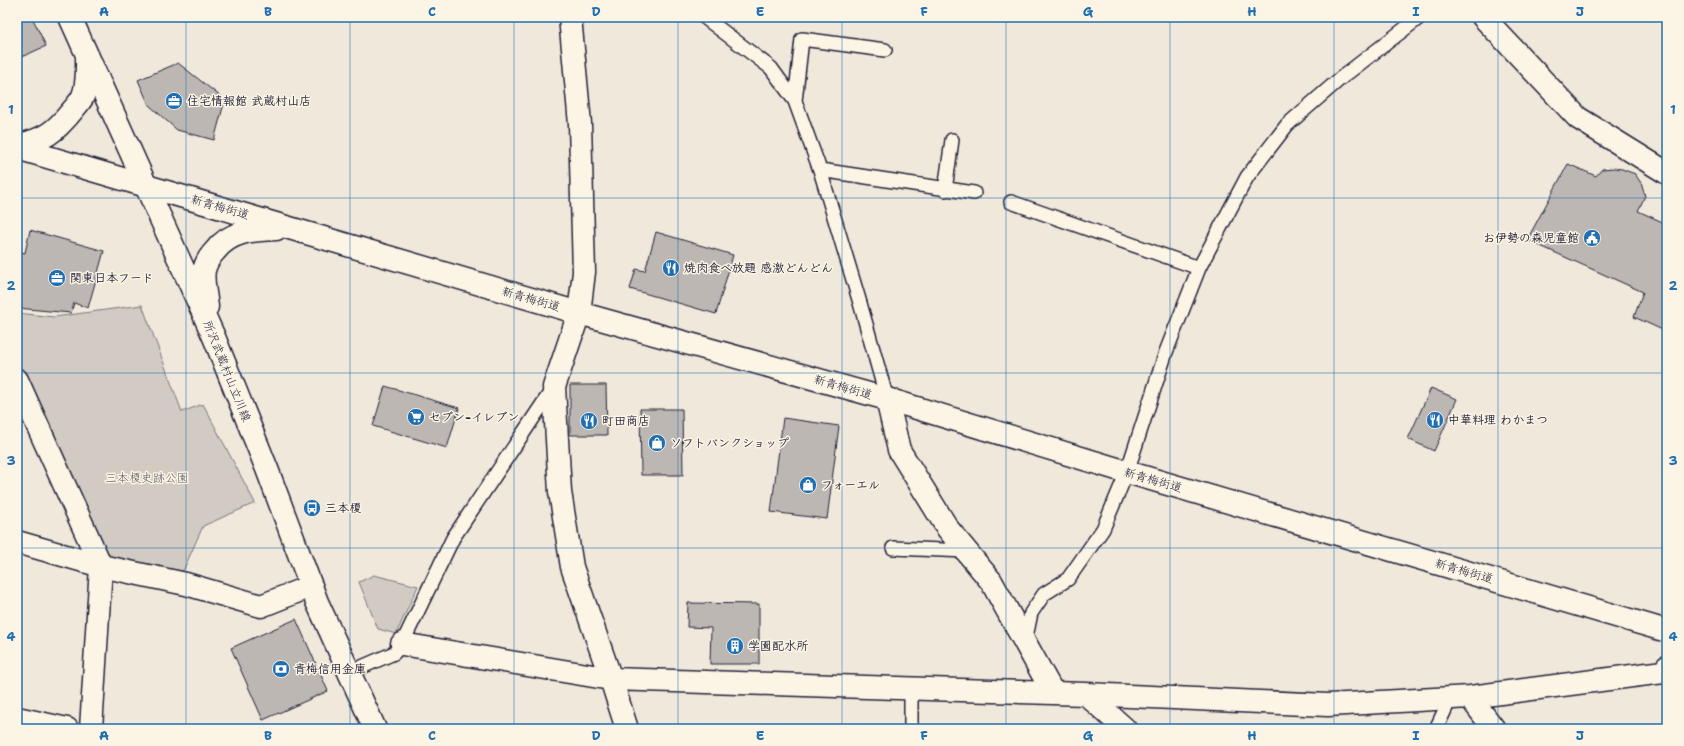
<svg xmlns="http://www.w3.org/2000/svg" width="1684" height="746" font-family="'Shantell Sans','Klee One',sans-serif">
<rect width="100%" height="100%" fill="#efe8db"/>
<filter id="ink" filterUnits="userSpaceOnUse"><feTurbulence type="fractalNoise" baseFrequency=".025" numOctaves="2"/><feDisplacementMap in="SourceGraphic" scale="8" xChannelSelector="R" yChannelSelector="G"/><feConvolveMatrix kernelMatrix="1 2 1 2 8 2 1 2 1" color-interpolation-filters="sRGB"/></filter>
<g filter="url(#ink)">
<path fill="#d1cbc3" stroke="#7a767f" d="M 142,305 L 182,412 L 203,404 L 255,503 L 203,526 L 183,571 L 107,559 L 98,550 L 17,364 L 17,313 L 54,317 Z
M 374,575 L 418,586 L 396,634 L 378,629 L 359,582 Z"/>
<path fill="#bcb7b3" stroke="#22223b" d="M 17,17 L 32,17 L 46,46 L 17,59 Z
M 178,63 L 225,100 L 214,140 L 177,130 L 149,105 L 138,80 Z
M 1568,164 L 1596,176 L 1602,169 L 1614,168 L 1622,169 L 1635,174 L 1641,183 L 1645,196 L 1638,211 L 1667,224 L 1667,332 L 1634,317 L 1643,292 L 1527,240 Z
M 30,230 L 104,251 L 88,308 L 74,303 L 71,313 L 17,308 L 17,251 L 25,253 Z
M 656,232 L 733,255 L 716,314 L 630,289 L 636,269 L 645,271 Z
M 570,385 L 606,385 L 607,435 L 570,435 Z
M 385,386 L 459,408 L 447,448 L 373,426 Z
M 1431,388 L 1457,399 L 1434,451 L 1408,439 Z
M 640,409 L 682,409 L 683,475 L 641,475 Z
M 783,418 L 839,426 L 827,519 L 771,512 Z
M 688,603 L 759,604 L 759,664 L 710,664 L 711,628 L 687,627 Z
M 296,619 L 328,691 L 263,720 L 231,648 Z"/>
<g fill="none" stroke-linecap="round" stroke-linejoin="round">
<defs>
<path id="service" d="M 704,17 L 771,68 L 795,101 L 820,170 L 860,303 L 887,399
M 795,101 L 802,39 L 885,50
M 820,170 L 974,193
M 945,190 L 952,140
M 1011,202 L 1199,268
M 893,548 L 967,551
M 1025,642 L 1031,613 L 1044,594 L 1068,579 L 1103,529 L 1127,472 L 1166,352 L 1199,268 L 1247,177 L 1287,125 L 1341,78 L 1420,17
M 348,673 L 394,653 L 402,644 L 453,538 L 554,387
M 911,729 L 911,689
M 1436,729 L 1450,699"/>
<path id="minor" d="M 570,17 L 580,124 L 584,272 L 579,313 L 554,387 L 560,492 L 572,567 L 611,679 L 627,729
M 1483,17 L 1578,118 L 1667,173
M 17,380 L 101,566 L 91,729
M 887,399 L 899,450 L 948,529 L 991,581 L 1053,693
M 17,542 L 101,566 L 186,584 L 261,606 L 311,586
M 402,644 L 611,679 L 1086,694 L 1328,705 L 1470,697 L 1663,672 L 1667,667
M 1086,694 L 1125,729
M 1470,697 L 1494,729
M 17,718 L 67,729"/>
<path id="primary" d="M 70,17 L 214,337 L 267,469 L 317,602 L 375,729
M 17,146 C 45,139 54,133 72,111 C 76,106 81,101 83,96 C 88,84 87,69 87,56
M 17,148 L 579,313 L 887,399 L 1127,472 L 1667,631
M 207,307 C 206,296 202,281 204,270 C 206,263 210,256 215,251 C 230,231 252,230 276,229"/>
</defs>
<use href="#service" stroke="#22223b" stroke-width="16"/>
<use href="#minor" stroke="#22223b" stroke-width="25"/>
<use href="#primary" stroke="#22223b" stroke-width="25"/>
<use href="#service" stroke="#fcf5e5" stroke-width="13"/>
<use href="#minor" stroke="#fcf5e5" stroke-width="22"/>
<use href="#primary" stroke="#fcf5e5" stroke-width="22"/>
</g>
</g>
<path fill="none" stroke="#1f6fb2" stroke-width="1" stroke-opacity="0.55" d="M 186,17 L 186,729M 350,17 L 350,729M 514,17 L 514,729M 678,17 L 678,729M 842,17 L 842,729M 1006,17 L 1006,729M 1170,17 L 1170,729M 1334,17 L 1334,729M 1498,17 L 1498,729M 17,198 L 1667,198M 17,373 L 1667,373M 17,548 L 1667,548"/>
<defs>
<symbol id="office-disc" viewBox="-11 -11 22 22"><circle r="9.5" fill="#1f6fb2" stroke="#fcf5e5"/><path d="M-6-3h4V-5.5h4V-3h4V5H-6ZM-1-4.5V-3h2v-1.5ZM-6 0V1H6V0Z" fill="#fff"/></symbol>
<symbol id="civic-disc" viewBox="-11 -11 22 22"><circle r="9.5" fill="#1f6fb2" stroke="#fcf5e5"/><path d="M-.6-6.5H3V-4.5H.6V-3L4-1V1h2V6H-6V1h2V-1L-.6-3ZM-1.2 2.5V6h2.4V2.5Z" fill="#fff"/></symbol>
<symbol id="restaurant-disc" viewBox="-11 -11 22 22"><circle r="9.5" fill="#1f6fb2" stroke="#fcf5e5"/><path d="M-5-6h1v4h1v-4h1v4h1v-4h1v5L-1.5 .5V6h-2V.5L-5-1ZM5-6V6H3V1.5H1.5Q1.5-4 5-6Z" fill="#fff"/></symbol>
<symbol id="supermarket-disc" viewBox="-11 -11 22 22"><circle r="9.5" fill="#1f6fb2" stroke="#fcf5e5"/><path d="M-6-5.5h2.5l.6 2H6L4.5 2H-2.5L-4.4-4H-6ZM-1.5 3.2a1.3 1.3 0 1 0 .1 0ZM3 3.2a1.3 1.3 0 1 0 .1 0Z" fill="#fff"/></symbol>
<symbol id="shop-disc" viewBox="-11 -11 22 22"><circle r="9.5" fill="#1f6fb2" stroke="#fcf5e5"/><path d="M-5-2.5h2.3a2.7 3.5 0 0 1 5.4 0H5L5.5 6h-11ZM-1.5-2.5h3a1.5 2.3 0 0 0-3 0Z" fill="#fff"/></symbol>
<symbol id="bus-disc" viewBox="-11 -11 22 22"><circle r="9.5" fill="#1f6fb2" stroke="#fcf5e5"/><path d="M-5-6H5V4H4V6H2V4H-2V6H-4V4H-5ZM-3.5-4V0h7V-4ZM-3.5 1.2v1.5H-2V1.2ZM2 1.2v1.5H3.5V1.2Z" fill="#fff"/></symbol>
<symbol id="building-disc" viewBox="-11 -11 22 22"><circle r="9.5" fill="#1f6fb2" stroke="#fcf5e5"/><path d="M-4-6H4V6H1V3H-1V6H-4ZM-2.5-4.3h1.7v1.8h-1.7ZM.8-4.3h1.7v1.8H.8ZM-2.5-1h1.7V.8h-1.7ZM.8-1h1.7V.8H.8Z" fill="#fff"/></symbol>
<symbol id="bank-disc" viewBox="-11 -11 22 22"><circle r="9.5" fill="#1f6fb2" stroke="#fcf5e5"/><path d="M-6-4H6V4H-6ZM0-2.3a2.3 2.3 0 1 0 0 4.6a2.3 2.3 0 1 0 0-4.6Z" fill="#fff"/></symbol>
</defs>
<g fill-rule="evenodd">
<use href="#office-disc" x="164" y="91" width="20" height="20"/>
<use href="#civic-disc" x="1582" y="228" width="20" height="20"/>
<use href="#restaurant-disc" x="661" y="258" width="20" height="20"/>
<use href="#office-disc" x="47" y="268" width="20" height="20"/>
<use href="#supermarket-disc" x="406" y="407" width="20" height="20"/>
<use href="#restaurant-disc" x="1425" y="410" width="20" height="20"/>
<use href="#restaurant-disc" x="579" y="411" width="20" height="20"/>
<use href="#shop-disc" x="647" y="433" width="20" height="20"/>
<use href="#shop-disc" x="798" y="475" width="20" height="20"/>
<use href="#bus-disc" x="302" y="498" width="20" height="20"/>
<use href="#building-disc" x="725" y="636" width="20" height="20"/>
<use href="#bank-disc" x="271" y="659" width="20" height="20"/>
</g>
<g text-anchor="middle" stroke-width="3" stroke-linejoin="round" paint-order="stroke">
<g font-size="12" font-weight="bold" fill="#22223b" stroke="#fcf5e5" text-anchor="start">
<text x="187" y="105">住宅情報館 武蔵村山店</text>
<text x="1579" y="242" text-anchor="end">お伊勢の森児童館</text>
<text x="684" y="272">焼肉食べ放題 感激どんどん</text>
<text x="70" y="282">関東日本フード</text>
<text x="429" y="421">セブン-イレブン</text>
<text x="1448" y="424">中華料理 わかまつ</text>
<text x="602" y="425">町田商店</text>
<text x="670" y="447">ソフトバンクショップ</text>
<text x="821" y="489">フォーエル</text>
<text x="325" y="512">三本榎</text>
<text x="748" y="650">学園配水所</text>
<text x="294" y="673">青梅信用金庫</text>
</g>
<g font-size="12" fill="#22223b" stroke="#fcf5e5">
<text transform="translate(220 207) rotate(16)" y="4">新青梅街道</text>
<text transform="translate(531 299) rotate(16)" y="4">新青梅街道</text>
<text transform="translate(227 371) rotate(68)" y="4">所沢武蔵村山立川線</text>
<text transform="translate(843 387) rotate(16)" y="4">新青梅街道</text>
<text transform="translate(1153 480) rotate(16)" y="4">新青梅街道</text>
<text transform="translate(1464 571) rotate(16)" y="4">新青梅街道</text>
</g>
<g font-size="12" fill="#575564" stroke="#fcf5e5">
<text x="147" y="482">三本榎史跡公園</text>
</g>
</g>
<rect width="1684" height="746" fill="none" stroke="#fcf5e5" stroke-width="44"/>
<rect x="22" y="22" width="1640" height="702" fill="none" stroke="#1f6fb2" stroke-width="1.5"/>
<g font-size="13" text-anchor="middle" font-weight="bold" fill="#1f6fb2">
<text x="104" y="16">A</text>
<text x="268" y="16">B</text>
<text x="432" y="16">C</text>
<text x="596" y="16">D</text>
<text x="760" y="16">E</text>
<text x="924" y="16">F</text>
<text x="1088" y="16">G</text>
<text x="1252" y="16">H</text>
<text x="1416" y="16">I</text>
<text x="1580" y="16">J</text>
<text x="11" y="114">1</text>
<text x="1673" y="114">1</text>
<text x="11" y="290">2</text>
<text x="1673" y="290">2</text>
<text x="11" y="465">3</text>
<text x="1673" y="465">3</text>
<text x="11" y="641">4</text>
<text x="1673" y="641">4</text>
<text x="104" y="740">A</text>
<text x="268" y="740">B</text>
<text x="432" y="740">C</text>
<text x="596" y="740">D</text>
<text x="760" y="740">E</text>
<text x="924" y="740">F</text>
<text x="1088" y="740">G</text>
<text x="1252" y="740">H</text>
<text x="1416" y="740">I</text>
<text x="1580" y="740">J</text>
</g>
</svg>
